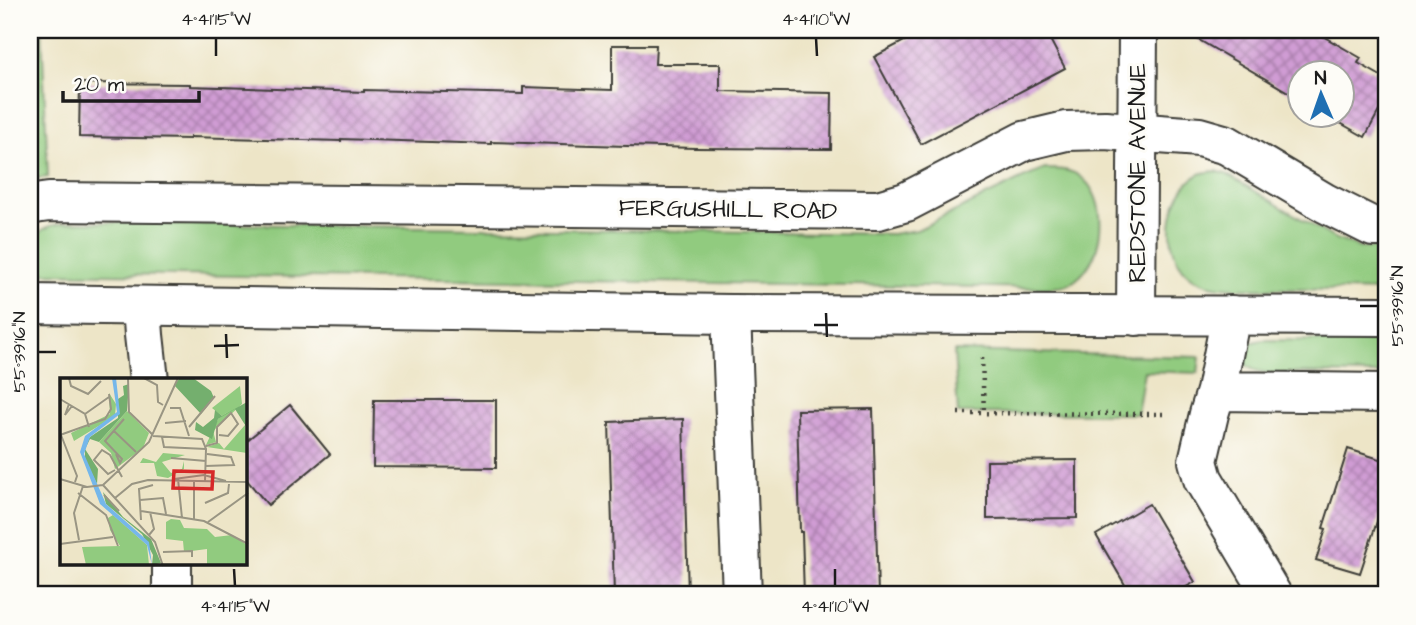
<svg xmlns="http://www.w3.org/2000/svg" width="1416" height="625" font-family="'Architects Daughter',sans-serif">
<defs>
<pattern id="building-cross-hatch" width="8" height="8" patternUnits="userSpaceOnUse" patternTransform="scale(1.75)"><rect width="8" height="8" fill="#d09cd4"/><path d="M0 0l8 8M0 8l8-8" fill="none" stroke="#a87eab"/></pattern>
</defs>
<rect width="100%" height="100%" fill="#fdfcf7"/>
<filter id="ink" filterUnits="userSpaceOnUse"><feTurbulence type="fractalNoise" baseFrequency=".0143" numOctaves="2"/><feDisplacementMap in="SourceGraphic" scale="14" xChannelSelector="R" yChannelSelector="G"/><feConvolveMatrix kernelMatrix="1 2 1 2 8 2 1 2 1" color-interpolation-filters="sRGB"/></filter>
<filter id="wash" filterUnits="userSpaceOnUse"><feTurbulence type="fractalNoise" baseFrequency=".00686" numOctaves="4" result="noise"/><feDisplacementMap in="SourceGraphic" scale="28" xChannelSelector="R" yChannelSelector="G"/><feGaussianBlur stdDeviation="1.57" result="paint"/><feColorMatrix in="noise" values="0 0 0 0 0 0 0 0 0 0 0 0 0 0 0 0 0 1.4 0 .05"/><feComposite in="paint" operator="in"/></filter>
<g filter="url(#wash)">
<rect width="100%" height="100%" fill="#ede5c7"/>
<path fill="#91cb7f" stroke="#56744e" stroke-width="2" d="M 30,30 L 42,30 L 48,177 L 30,179 Z
M 1045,169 C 1056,169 1068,169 1078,175 C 1112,196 1106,266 1069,284 C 1063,287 1054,287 1048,288 L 34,273 L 30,269 L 30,242 C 44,225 53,224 74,222 L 892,234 L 917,230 L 1021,179 Z
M 1216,171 L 1226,174 L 1334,238 L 1360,248 L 1386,248 L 1386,291 L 1234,288 C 1219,287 1205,286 1192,277 C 1160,256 1166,191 1200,174 C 1204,172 1211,172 1216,171 Z
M 1262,340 L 1386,341 L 1386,374 L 1267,373 C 1247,370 1236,363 1249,343 Z
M 954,351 L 1200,357 L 1198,373 L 1144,371 L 1137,414 L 958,413 Z"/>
<g id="blocks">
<path fill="url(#building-cross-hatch)" d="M 925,30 L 1045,30 L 1065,68 L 921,144 L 874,57 Z
M 1182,30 L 1312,30 L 1361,58 L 1358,63 L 1386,79 L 1386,98 L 1365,137 L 1328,116 L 1342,116 L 1342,74 L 1300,74 L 1300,99 Z
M 612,45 L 656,45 L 655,64 L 720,64 L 720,91 L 832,93 L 831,149 L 695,148 L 491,142 L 491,144 L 341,139 L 341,141 L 190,137 L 190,139 L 79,137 L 80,83 L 190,84 L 190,86 L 364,92 L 364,90 L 523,94 L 523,87 L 612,90 Z
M 374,400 L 496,400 L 496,468 L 373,467 Z
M 290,405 L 330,454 L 268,505 L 245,478 L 245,442 Z
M 873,409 L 878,595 L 804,595 L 802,532 L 800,532 L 797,410 Z
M 683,419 L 688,595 L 614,595 L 609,422 Z
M 1348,449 L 1386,461 L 1386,494 L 1360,573 L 1316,560 L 1326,529 L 1323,528 Z
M 1077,460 L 1077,518 L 987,519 L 987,461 Z
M 1149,504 L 1195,582 L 1172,595 L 1131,595 L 1096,535 Z"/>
</g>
</g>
<g filter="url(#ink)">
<use href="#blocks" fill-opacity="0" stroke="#3b3a36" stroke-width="2"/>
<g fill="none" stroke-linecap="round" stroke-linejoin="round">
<defs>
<path id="minor" d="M 30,206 L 35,204 L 49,202 L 878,210 L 906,202 L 1024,141 L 1066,131 L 1105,130 L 1199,137 L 1227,145 L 1325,203 L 1373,227 L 1386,227
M 142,306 L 144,335 L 149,380
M 731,314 L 742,595
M 1231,315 L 1216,391 L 1209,414 L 1198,461 L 1203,479 L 1272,595
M 1136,316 L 1138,30
M 1216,391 L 1386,393
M 172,564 L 172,595"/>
<path id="major" d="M 30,304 L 731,314 L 1386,316"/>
</defs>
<use href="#minor" stroke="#3b3a36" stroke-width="42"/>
<use href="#major" stroke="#3b3a36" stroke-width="42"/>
<path stroke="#3b3a36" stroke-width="4.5" stroke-dasharray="2 5" stroke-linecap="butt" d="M 982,358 L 984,413
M 958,413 L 1167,414"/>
<use href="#minor" stroke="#fff" stroke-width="38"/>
<use href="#major" stroke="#fff" stroke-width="38"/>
</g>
</g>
<path fill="none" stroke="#1c1c1c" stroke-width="2.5" d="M 216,38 L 216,56M 816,38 L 817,56M 1360,306 L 1378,306M 826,313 L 827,337M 814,325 L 838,325M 226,334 L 227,358M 214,346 L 239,345M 38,352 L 56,352M 234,569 L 235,586M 835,569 L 835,586"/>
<g text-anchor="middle" stroke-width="6" stroke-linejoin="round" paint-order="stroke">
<g font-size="24" fill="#1c1c1c" stroke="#fdfcf7">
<text transform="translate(1137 173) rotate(-90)" y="8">REDSTONE AVENUE</text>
<text transform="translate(728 209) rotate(1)" y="8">FERGUSHILL ROAD</text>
</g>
</g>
<g transform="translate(60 378)">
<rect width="187" height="187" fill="#ede5c7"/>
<path d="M 180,8 L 182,26 L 153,53 L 156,64 L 146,67 L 158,41 L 172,31 L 162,38 L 152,30 ZM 49,15 L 56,26 L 55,38 L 14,63 L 11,55 L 50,36 ZM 185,47 L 187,75 L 147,69 L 159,65 L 164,71 ZM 103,75 L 125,77 L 102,84 L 111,95 L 122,91 L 124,83 L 124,91 L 108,100 L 97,98 L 94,85 L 80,85 L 83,80 L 96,84 Z" fill="#91cb7f"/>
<path d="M 120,0 L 133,0 L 151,13 L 154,20 L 141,36 L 114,7 ZM 69,6 L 67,33 L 39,64 L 30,61 L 25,71 L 38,91 L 37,106 L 25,82 L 25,66 L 30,59 L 58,40 L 58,21 L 64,17 L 63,8 ZM 187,24 L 187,50 L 175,31 L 158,41 L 152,61 L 135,52 L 136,44 L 143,49 L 154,40 L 155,32 L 162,38 ZM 43,114 L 63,139 L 91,161 L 101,185 L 92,187 L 93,177 L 82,156 L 46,126 Z" fill="#74af6e"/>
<path d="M 67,33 L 89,55 L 83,70 L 55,91 L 51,75 L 39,64 Z" fill="#91cb7f"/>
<path d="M 53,137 L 87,167 L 89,187 L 26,187 L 22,169 L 60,168 L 50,152 L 48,140 ZM 111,141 L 120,142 L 124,150 L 147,151 L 155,159 L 172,157 L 187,167 L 187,187 L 147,187 L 147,171 L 124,174 L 123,163 L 106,161 L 106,144 Z" fill="#91cb7f"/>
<path d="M 52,0 L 56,0 L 60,36 L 30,59 L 24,76 L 46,126 L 89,164 L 92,187 L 87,167 L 40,126 L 20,74 L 25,58 L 57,34 Z" fill="#75b7ea"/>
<path fill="none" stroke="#999583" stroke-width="2" d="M 9,0 L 11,8 L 28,16 L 41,3M 68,0 L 69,34 L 93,57M 84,0 L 97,7 L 98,24 L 103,27M 0,21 L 25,36 L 29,49M 9,26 L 5,37 L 12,28M 110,30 L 120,30 L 129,58M 25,36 L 49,19M 105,45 L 126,43M 129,49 L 155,18M 54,53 L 76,74M 0,57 L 45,41 L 51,31 L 49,16M 1,57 L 17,98 L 15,104M 93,58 L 142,61 L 146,71 L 145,103M 102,59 L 104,69 L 146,71M 146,68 L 157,65 L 157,49 L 171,35 L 178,46 L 168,58 L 159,57M 56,76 L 60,85 L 62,81 L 45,63 L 64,41M 111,80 L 146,83M 145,88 L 174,87 L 171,79 L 147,76M 55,92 L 48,96 L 34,82 L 42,72 L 50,77 L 62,99M 0,101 L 27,109 L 43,107M 114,101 L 144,97 L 166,103M 118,101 L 122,140M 134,102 L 134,141M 43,107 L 89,64 L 118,0M 43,107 L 95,164 L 103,188M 18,115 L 46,137 L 58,168M 44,117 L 59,133M 55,120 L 72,106 L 88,102 L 188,104M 80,122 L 103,120 L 106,136M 145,125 L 168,115 L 169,106M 81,133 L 144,143 L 188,166M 81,142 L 79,111 L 93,107M 148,144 L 188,115M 89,157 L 94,151 L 90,134M 19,162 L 14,135 L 23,108M 0,166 L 53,159M 103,174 L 132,173 L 132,179"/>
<path fill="#d62828" fill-opacity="0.15" stroke="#d62828" stroke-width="3.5" d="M 114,93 L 153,94 L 152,111 L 113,110 Z"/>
<rect width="187" height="187" fill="none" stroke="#1c1c1c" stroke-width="3.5"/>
</g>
<rect width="1416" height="625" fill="none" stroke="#fdfcf7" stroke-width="77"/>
<g transform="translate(1321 94) rotate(358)"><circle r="33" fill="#fdfcf7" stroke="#a3a29f" stroke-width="2"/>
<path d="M0-5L12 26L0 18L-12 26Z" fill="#1f6fb2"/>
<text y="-10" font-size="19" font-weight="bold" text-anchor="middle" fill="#1c1c1c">N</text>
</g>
<path d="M63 91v10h136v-10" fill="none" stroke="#1c1c1c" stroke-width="3.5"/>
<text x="74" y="91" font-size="21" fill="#1c1c1c" stroke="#fdfcf7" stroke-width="5" paint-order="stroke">20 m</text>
<rect x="38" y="38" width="1340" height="548" fill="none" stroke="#1c1c1c" stroke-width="2.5"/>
<g font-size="18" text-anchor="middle" fill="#1c1c1c">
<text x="216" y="25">4°41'15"W</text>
<text x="816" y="25">4°41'10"W</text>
<text transform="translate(1397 306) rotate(-90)" y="6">55°39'16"N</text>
<text transform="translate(19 352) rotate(-90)" y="6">55°39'16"N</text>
<text x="235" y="612">4°41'15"W</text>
<text x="835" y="612">4°41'10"W</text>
</g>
</svg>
